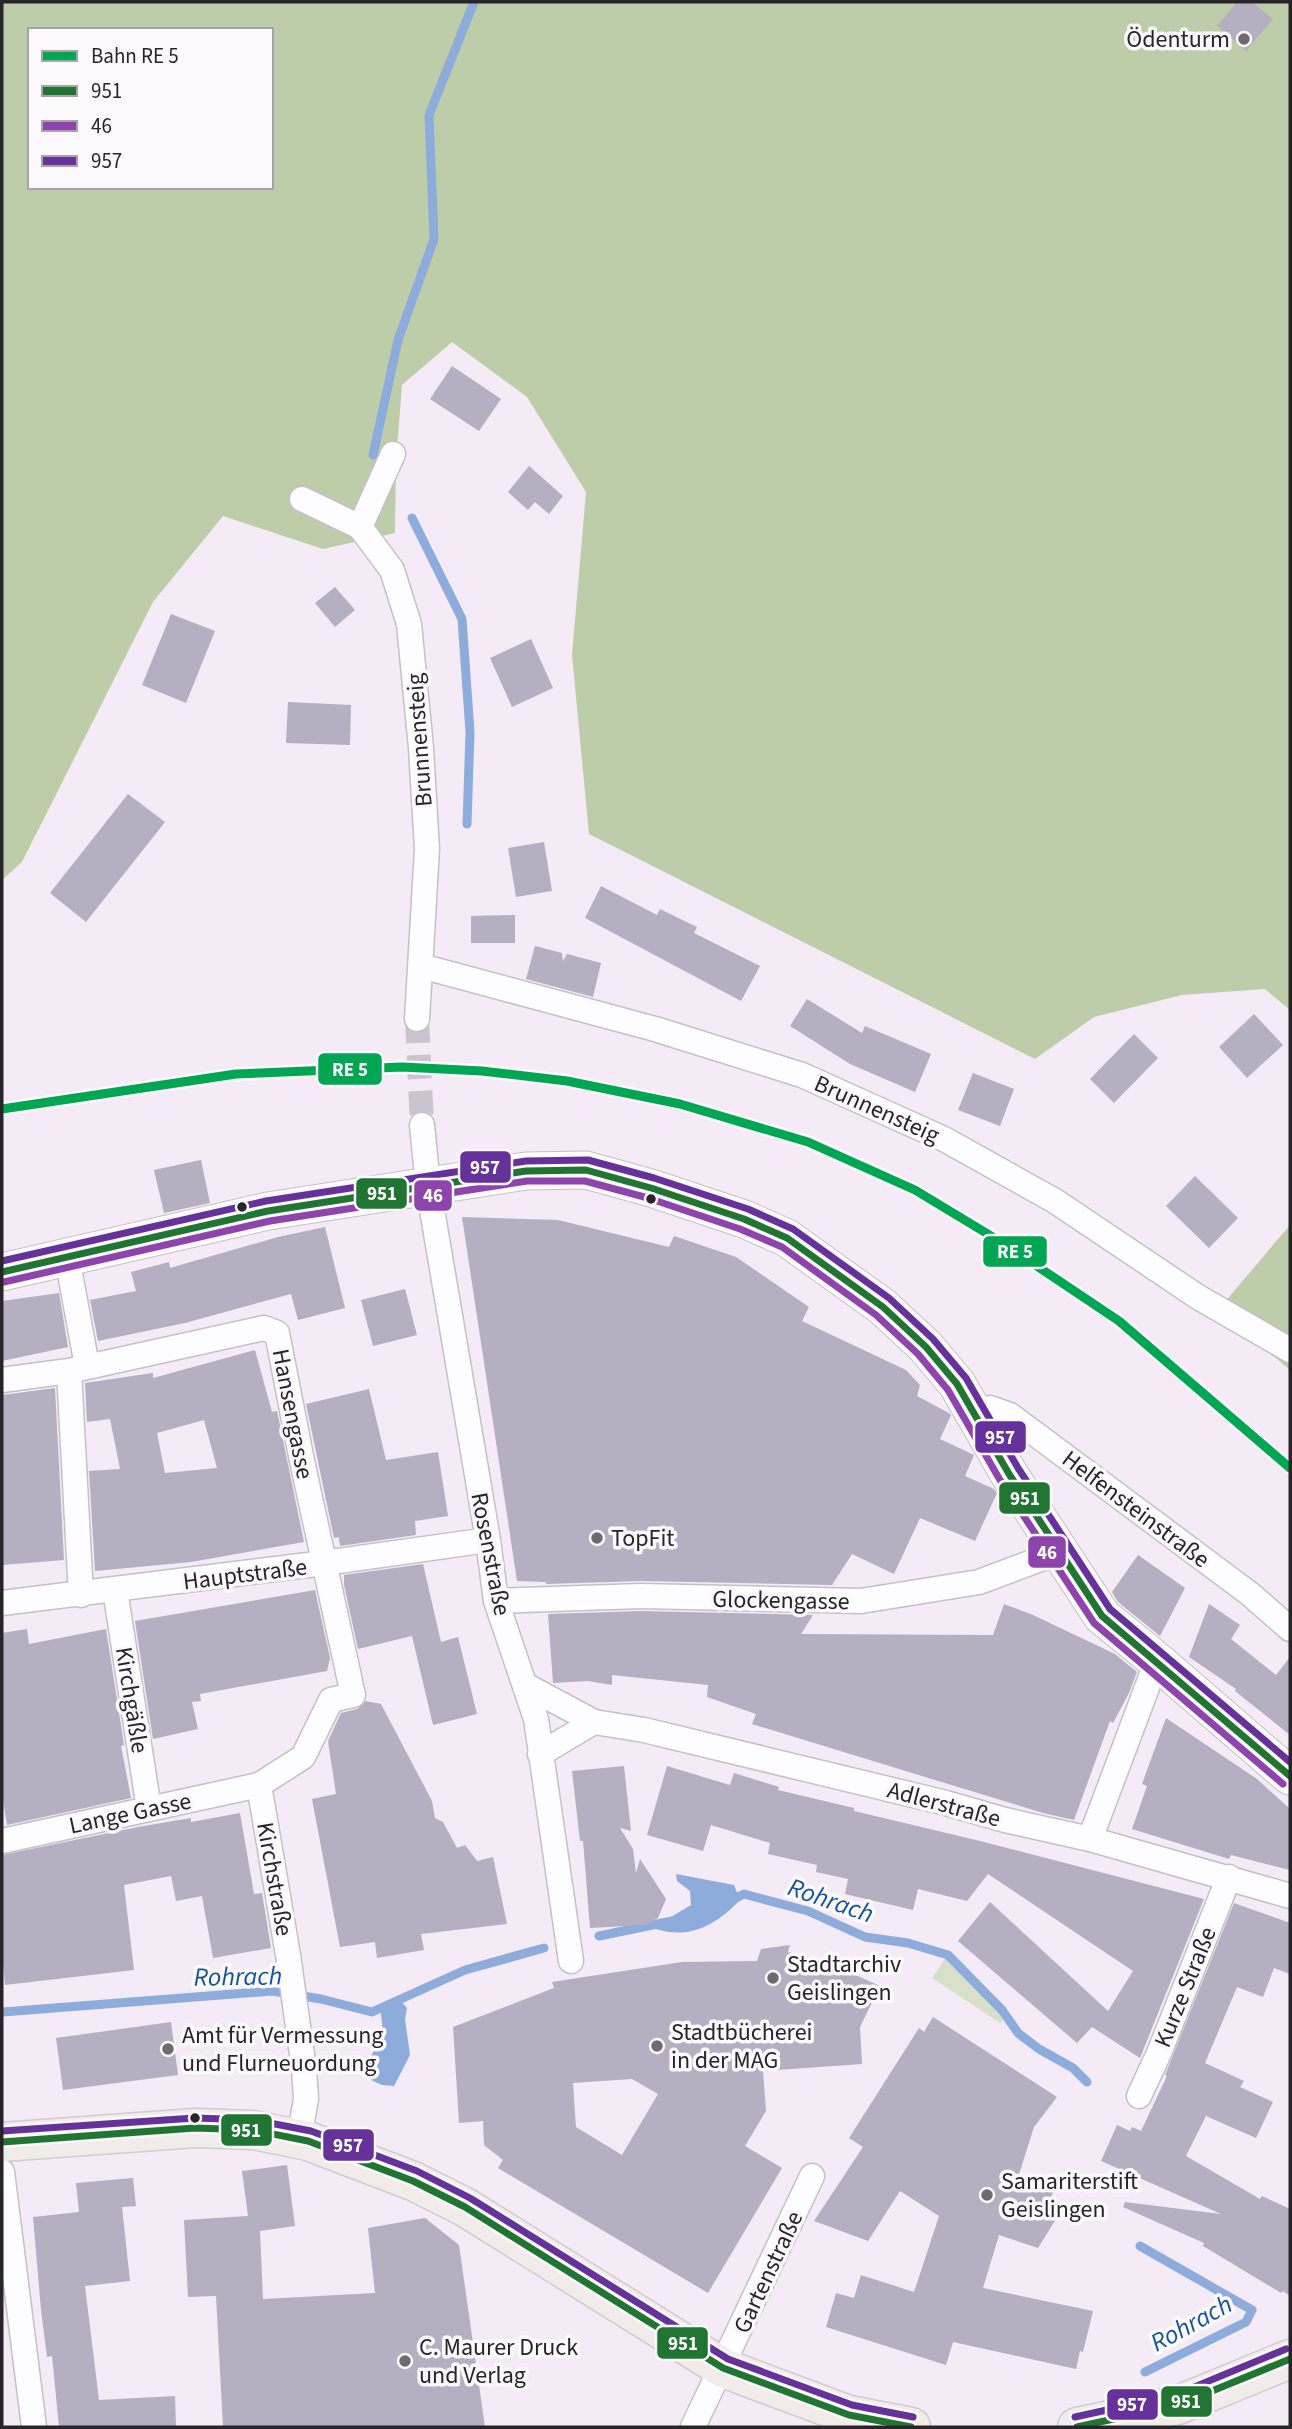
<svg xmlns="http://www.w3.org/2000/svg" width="1292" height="2429" font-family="'Source Sans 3',sans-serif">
<rect width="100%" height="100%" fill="#f4ebf6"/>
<path fill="#d7e1ca" d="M 945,1958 L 1006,2017 L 1000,2023 L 932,1978 Z"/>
<path fill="#becda9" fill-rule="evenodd" d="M 2,2 L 1290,2 L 1290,1010 L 1265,989 L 1182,995 L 1094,1017 L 1035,1059 L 589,834 L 572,655 L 586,492 L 527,397 L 452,342 L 402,385 L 396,461 L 395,533 L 323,549 L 223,516 L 153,602 L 22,862 L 2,880 ZM 30,30 L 271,30 L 271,187 L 30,187 Z
M 1290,1225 L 1290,1370 L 1218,1310 Z"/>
<path fill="#8dabdb" d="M 676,1874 L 734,1885 L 740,1900 C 717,1924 691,1940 656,1929 L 666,1920 L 691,1905 L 690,1891 L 677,1881 Z
M 398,1998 L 407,2008 L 405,2019 L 410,2055 L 394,2086 L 382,2085 L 371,2080 C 364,2056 375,2055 381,2036 C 384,2028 381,2016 380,2007 Z"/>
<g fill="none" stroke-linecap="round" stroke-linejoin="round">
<path stroke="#8dabdb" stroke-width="9" d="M 373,455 L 398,340 L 434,239 L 429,115 L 474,2
M 412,518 L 462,619 L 470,732 L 467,824
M 728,1902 L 744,1894 L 808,1911 L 865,1937 L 908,1943 L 948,1955 L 1002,2010 L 1018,2033 L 1039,2049 L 1073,2068 L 1087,2082
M 599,1936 L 672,1921
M 3,2012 L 272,1991 L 321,1999 L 372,2012 L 465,1970 L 544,1948
M 1140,2246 L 1252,2310 L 1246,2322 L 1145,2372"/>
</g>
<path fill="#b6aec1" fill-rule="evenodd" d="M 1237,2 L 1252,2 L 1273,19 L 1246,51 L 1217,26 Z
M 452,366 L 501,399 L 479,431 L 430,399 Z
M 529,466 L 563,496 L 549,514 L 535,502 L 528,510 L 508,492 Z
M 335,587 L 355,610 L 335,627 L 315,603 Z
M 171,614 L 215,631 L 186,703 L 142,685 Z
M 531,639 L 553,688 L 512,707 L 490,658 Z
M 288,702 L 351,705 L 350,745 L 286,743 Z
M 128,794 L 165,822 L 86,922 L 50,893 Z
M 544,842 L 552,891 L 516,897 L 508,848 Z
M 601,886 L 657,915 L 660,909 L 697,927 L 694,933 L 760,966 L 741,1001 L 585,918 Z
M 515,915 L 515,943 L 471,943 L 471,916 Z
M 535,946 L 562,953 L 563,961 L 567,954 L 601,963 L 593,997 L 526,979 Z
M 807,999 L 862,1033 L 865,1026 L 931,1054 L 915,1092 L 850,1064 L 790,1026 Z
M 1254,1014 L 1283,1045 L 1247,1078 L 1219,1047 Z
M 1134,1034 L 1158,1058 L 1114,1103 L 1090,1079 Z
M 973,1073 L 1014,1089 L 1000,1126 L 958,1110 Z
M 201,1160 L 210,1203 L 164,1213 L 154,1170 Z
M 1195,1176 L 1238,1218 L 1209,1248 L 1166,1206 Z
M 462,1217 L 558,1220 L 669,1247 L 674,1236 L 736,1257 L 809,1307 L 802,1321 L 906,1370 L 920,1385 L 917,1396 L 949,1413 L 951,1415 L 940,1439 L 974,1455 L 965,1476 L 994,1489 L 997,1493 L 975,1541 L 920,1518 L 894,1574 L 852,1554 L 832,1585 L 641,1581 L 546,1584 L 546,1582 L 517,1581 Z
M 325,1227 L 345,1308 L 298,1320 L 291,1294 L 185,1323 L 98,1341 L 90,1300 L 136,1291 L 131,1272 L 169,1262 L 170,1268 L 278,1237 Z
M 405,1289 L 417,1335 L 373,1346 L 361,1300 Z
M 59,1293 L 68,1347 L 2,1361 L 2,1301 Z
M 255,1350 L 272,1412 L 277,1411 L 304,1542 L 191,1562 L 95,1571 L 89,1471 L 120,1469 L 110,1419 L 87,1422 L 85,1383 L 153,1373 L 153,1378 ZM 204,1420 L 217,1468 L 165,1473 L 157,1433 Z
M 55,1388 L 64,1560 L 2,1565 L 2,1395 Z
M 369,1389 L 386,1460 L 438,1452 L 448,1516 L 415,1521 L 416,1535 L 340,1546 L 339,1537 L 334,1538 L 306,1404 Z
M 1138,1555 L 1185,1588 L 1160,1636 L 1118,1602 L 1112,1592 Z
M 423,1564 L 441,1642 L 458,1637 L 477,1714 L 433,1725 L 412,1636 L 358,1649 L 344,1585 L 344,1575 Z
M 315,1590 L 330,1658 L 327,1671 L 200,1694 L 201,1701 L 192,1702 L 198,1729 L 153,1739 L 135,1621 Z
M 1004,1604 L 1033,1615 L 1115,1654 L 1137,1672 L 1129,1693 L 1113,1723 L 1110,1721 L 1074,1820 L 1043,1813 L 752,1724 L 756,1714 L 707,1697 L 708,1685 L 612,1675 L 612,1685 L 588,1681 L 553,1683 L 548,1614 L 641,1611 L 813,1615 L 801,1634 L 993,1635 Z
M 1209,1604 L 1240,1625 L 1231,1639 L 1276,1675 L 1290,1657 L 1290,1735 L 1235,1691 L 1236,1689 L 1189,1657 Z
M 27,1629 L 29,1644 L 106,1629 L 124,1745 L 121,1746 L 131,1798 L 7,1825 L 2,1794 L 2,1633 Z
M 366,1701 L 381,1704 L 432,1801 L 435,1818 L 443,1822 L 457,1848 L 465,1845 L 477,1861 L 493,1857 L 507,1924 L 421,1934 L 424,1950 L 377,1958 L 375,1942 L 340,1947 L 312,1799 L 336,1794 L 328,1741 L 341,1713 L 357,1709 Z
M 1166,1718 L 1257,1779 L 1290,1809 L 1290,1870 L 1231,1855 L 1229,1859 L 1132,1829 L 1147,1786 L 1142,1784 Z
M 624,1766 L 631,1831 L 620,1828 L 633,1849 L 636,1873 L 640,1859 L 666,1899 L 658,1918 L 646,1925 L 590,1928 L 583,1841 L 580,1841 L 572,1771 Z
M 667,1766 L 730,1785 L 734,1773 L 779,1787 L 778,1790 L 854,1808 L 854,1811 L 976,1840 L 1204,1899 L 1140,2058 L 1092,2027 L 1077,2043 L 958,1941 L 990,1902 L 1108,2011 L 1133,1971 L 988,1874 L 967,1901 L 918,1889 L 913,1910 L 845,1894 L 848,1879 L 816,1872 L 817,1865 L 768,1854 L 770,1843 L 711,1825 L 703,1851 L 647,1835 Z
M 240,1813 L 254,1894 L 262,1893 L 271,1948 L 213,1958 L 202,1896 L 176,1901 L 171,1876 L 124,1885 L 134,1970 L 5,1985 L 2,1953 L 2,1855 L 138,1827 L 191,1818 L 191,1822 Z
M 1234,1903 L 1290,1923 L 1290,1974 L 1274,1968 L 1263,1997 L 1237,1987 L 1205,2063 L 1244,2081 L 1240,2087 L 1273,2102 L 1256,2138 L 1206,2116 L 1186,2156 L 1260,2199 L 1262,2196 L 1290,2209 L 1290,2296 L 1283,2291 L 1281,2293 L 1203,2246 L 1204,2243 L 1123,2207 L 1125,2202 L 1221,2214 L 1101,2161 L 1117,2125 L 1130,2131 L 1132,2127 L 1141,2131 L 1167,2076 L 1165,2075 Z
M 790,1945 L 788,1952 L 822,1960 L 880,1986 L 860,2027 L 862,2064 L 763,2071 L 766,2111 L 745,2146 L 782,2168 L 708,2293 L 498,2168 L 503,2160 L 484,2145 L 483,2121 L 459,2123 L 453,2027 L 554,1988 L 552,1982 L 682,1962 L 757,1961 L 761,1949 ZM 632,2079 L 658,2094 L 622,2155 L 576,2127 L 573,2083 Z
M 933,2017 L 1057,2097 L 1034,2127 L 1015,2187 L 1053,2192 L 1051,2197 L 1064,2206 L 1038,2248 L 999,2235 L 983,2288 L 1093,2311 L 1083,2352 L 1080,2351 L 1076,2369 L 953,2342 L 946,2365 L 826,2327 L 836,2293 L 854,2298 L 861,2275 L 914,2292 L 939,2216 L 900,2191 L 868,2241 L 814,2221 L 863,2147 L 849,2138 L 919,2028 L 924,2032 Z
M 171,2022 L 178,2075 L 63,2090 L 56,2038 Z
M 287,2165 L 295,2226 L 260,2231 L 263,2299 L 375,2293 L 368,2228 L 425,2218 L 459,2245 L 485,2427 L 223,2427 L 216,2296 L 188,2297 L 184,2220 L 248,2216 L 242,2171 Z
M 133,2178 L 136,2206 L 122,2207 L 130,2281 L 85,2286 L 99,2400 L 175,2396 L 176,2427 L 59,2427 L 52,2356 L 47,2357 L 41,2310 L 33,2217 L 79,2212 L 76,2183 Z"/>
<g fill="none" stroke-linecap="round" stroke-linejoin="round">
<path stroke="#cbc3cd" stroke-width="24" stroke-dasharray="24 12" stroke-linecap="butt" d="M 417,1019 L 422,1125"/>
<defs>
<path id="street" d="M 302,499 L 360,527 L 392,570 L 409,624 L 421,748 L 427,849 L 417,1019
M 360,527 L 393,454
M 421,966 L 655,1029 L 802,1075 L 944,1139 L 1055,1201 L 1198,1297 L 1290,1350
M 422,1125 L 428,1186 L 488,1540 L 496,1601 L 536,1719 L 571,1961
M 67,1257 L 87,1366
M 69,1371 L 81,1595
M 2,1380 L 69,1371 L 264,1328 L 277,1333 L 302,1461 L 353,1695 L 331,1700 L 303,1757 L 259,1785 L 2,1841
M 973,1411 L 990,1408 L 1010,1415 L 1250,1594 L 1290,1629
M 115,1590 L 149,1809
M 496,1601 L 641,1596 L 861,1601 L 979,1582 L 1059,1552
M 2,1603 L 324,1563 L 488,1540
M 525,1685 L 594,1722 L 644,1730 L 946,1803 L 1005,1820 L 1090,1839 L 1290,1896
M 540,1754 L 594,1722
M 259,1785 L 288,1955 L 304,2069 L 306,2099 L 299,2139
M 1090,1839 L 1157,1661
M 1139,2096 L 1159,2053 L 1229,1877
M 2,2172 L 34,2427
M 693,2427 L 812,2176"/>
<path id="secondary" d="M 2,1272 L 268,1211 L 526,1171 L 586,1170 L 651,1188 L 744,1219 L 787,1238 L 883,1307 L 926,1347 L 957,1384 L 1009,1474 L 1102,1616 L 1157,1661 L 1290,1776"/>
<path id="primary" d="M 2,2142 L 195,2128 L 253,2130 L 308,2141 L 413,2181 L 465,2207 L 723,2368 L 849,2415 L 911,2427
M 1077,2427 L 1178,2405 L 1290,2359"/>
</defs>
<use href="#street" stroke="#c6bfc8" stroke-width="27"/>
<use href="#secondary" stroke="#c6bfc8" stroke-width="39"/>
<use href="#primary" stroke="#d0ccd1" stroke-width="41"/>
<use href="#street" stroke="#fdfcfe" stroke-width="24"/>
<use href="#secondary" stroke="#fdfcfe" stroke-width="37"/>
<use href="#primary" stroke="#f1ebea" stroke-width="38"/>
<defs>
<path id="bus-1" d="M 2,1272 L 268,1211 L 526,1171 L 586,1170 L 651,1188 L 744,1219 L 787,1238 L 883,1307 L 926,1347 L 957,1384 L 1009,1474 L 1102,1616 L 1290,1776
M 2,2142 L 195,2128 L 253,2130 L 308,2141 L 413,2181 L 465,2207 L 723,2368 L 849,2415 L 911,2427
M 1077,2427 L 1178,2405 L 1290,2359"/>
<path id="bus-2" d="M 4,1282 L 270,1221 L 527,1181 L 585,1181 L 648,1198 L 740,1229 L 782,1247 L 876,1315 L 918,1354 L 948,1390 L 1000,1480 L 1094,1623 L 1283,1784"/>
<path id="bus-3" d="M 2,1261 L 266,1201 L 526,1161 L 588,1160 L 654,1178 L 748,1209 L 793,1229 L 889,1298 L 933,1339 L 966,1378 L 1018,1468 L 1110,1609 L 1290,1762
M 2,2131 L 195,2118 L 254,2120 L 311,2131 L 417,2171 L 470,2198 L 728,2359 L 852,2405 L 913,2417
M 1075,2417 L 1175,2395 L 1286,2349"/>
</defs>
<use href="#bus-1" stroke="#fcf9fd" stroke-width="12"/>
<use href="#bus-2" stroke="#fcf9fd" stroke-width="12"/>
<use href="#bus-3" stroke="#fcf9fd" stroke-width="12"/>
<use href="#bus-1" stroke="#217532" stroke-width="7"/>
<use href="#bus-2" stroke="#8e44ad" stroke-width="7"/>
<use href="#bus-3" stroke="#64329a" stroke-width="7"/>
<defs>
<path id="rail-1" d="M 2,1109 L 236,1074 L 402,1067 L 482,1071 L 567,1081 L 680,1104 L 808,1142 L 915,1190 L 1001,1242 L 1119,1321 L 1290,1468"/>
</defs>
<use href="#rail-1" stroke="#fcf9fd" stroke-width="14"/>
<use href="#rail-1" stroke="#00a651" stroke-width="9"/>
</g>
<g fill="#706971" stroke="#fcf9fd" stroke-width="2.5">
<circle cx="1244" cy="39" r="7"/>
<circle cx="597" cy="1538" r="7"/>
<circle cx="773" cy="1978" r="7"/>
<circle cx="657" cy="2046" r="7"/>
<circle cx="168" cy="2049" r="7"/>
<circle cx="987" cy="2195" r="7"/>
<circle cx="405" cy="2361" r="7"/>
</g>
<g fill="#29232a" stroke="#fcf9fd" stroke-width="2.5">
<circle cx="651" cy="1199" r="6"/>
<circle cx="242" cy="1207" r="6"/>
<circle cx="195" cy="2118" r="6"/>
</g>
<g text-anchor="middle" stroke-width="7" stroke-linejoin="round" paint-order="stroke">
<g font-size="24" fill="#29232a" stroke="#fcf9fd" text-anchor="start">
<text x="1230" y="47" text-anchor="end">Ödenturm</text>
<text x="611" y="1546">TopFit</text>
<text x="787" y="1972">Stadtarchiv<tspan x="787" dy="28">Geislingen</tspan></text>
<text x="671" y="2040">Stadtbücherei<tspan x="671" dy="28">in der MAG</tspan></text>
<text x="182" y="2043">Amt für Vermessung<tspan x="182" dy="28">und Flurneuordung</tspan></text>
<text x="1001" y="2189">Samariterstift<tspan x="1001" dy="28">Geislingen</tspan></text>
<text x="419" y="2355">C. Maurer Druck<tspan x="419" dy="28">und Verlag</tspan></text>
</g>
<g font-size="24" fill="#29232a" stroke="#fcf9fd">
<text transform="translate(419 740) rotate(-94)" y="8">Brunnensteig</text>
<text transform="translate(877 1109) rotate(24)" y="8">Brunnensteig</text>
<text transform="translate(293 1414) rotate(79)" y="8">Hansengasse</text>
<text transform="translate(1136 1509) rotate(37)" y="8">Helfensteinstraße</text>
<text transform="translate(491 1554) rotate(79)" y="8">Rosenstraße</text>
<text transform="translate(245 1574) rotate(-7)" y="8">Hauptstraße</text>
<text transform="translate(781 1600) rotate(1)" y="8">Glockengasse</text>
<text transform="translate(132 1700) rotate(81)" y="8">Kirchgäßle</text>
<text transform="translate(944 1804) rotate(15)" y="8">Adlerstraße</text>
<text transform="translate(130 1813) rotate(-12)" y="8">Lange Gasse</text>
<text transform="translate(275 1879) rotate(80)" y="8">Kirchstraße</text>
<text transform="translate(1185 1987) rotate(-68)" y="8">Kurze Straße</text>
<text transform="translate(768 2272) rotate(-65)" y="8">Gartenstraße</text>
</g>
<g font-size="26" font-style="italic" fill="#11529e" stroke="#fcf9fd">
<text transform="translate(831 1900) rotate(19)" y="9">Rohrach</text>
<text transform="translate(238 1976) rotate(-1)" y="9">Rohrach</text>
<text transform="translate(1191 2323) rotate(-29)" y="9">Rohrach</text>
</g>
</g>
<g stroke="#fcf9fd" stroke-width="2.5">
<rect x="317" y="1052" width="66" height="34" rx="7" fill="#00a651"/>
<rect x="459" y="1150" width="53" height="34" rx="7" fill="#64329a"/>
<rect x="355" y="1177" width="53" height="33" rx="7" fill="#217532"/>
<rect x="413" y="1179" width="40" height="33" rx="7" fill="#8e44ad"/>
<rect x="982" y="1235" width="66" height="33" rx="7" fill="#00a651"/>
<rect x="974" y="1420" width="53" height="34" rx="7" fill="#64329a"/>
<rect x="998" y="1481" width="53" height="34" rx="7" fill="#217532"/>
<rect x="1027" y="1535" width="40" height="34" rx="7" fill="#8e44ad"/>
<rect x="220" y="2113" width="53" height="34" rx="7" fill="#217532"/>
<rect x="322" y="2128" width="53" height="34" rx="7" fill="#64329a"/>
<rect x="656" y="2326" width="53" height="34" rx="7" fill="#217532"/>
<rect x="1160" y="2385" width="53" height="33" rx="7" fill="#217532"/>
<rect x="1106" y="2388" width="53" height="33" rx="7" fill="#64329a"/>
</g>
<g font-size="19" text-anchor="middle" font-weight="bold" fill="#fff">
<text x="350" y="1076">RE 5</text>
<text x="485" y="1174">957</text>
<text x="382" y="1200">951</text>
<text x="433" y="1202">46</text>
<text x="1015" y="1258">RE 5</text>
<text x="1000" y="1444">957</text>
<text x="1025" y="1505">951</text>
<text x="1047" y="1559">46</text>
<text x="246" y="2137">951</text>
<text x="348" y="2152">957</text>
<text x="683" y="2350">951</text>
<text x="1186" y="2408">951</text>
<text x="1132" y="2411">957</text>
</g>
<rect width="1292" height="2429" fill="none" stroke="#29232a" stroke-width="7"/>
<rect x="28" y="28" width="245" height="161" fill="#fcf9fd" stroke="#a8a3a9" stroke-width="2"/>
<rect x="42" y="51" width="35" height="10" fill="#00a651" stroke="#a8a3a9" stroke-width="2"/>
<text x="91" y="63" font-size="21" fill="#29232a">Bahn RE 5</text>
<rect x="42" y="86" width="35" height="10" fill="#217532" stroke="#a8a3a9" stroke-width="2"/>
<text x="91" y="98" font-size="21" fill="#29232a">951</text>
<rect x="42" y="121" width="35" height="10" fill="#8e44ad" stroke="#a8a3a9" stroke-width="2"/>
<text x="91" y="133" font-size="21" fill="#29232a">46</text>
<rect x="42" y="156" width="35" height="10" fill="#64329a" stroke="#a8a3a9" stroke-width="2"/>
<text x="91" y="168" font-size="21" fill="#29232a">957</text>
</svg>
